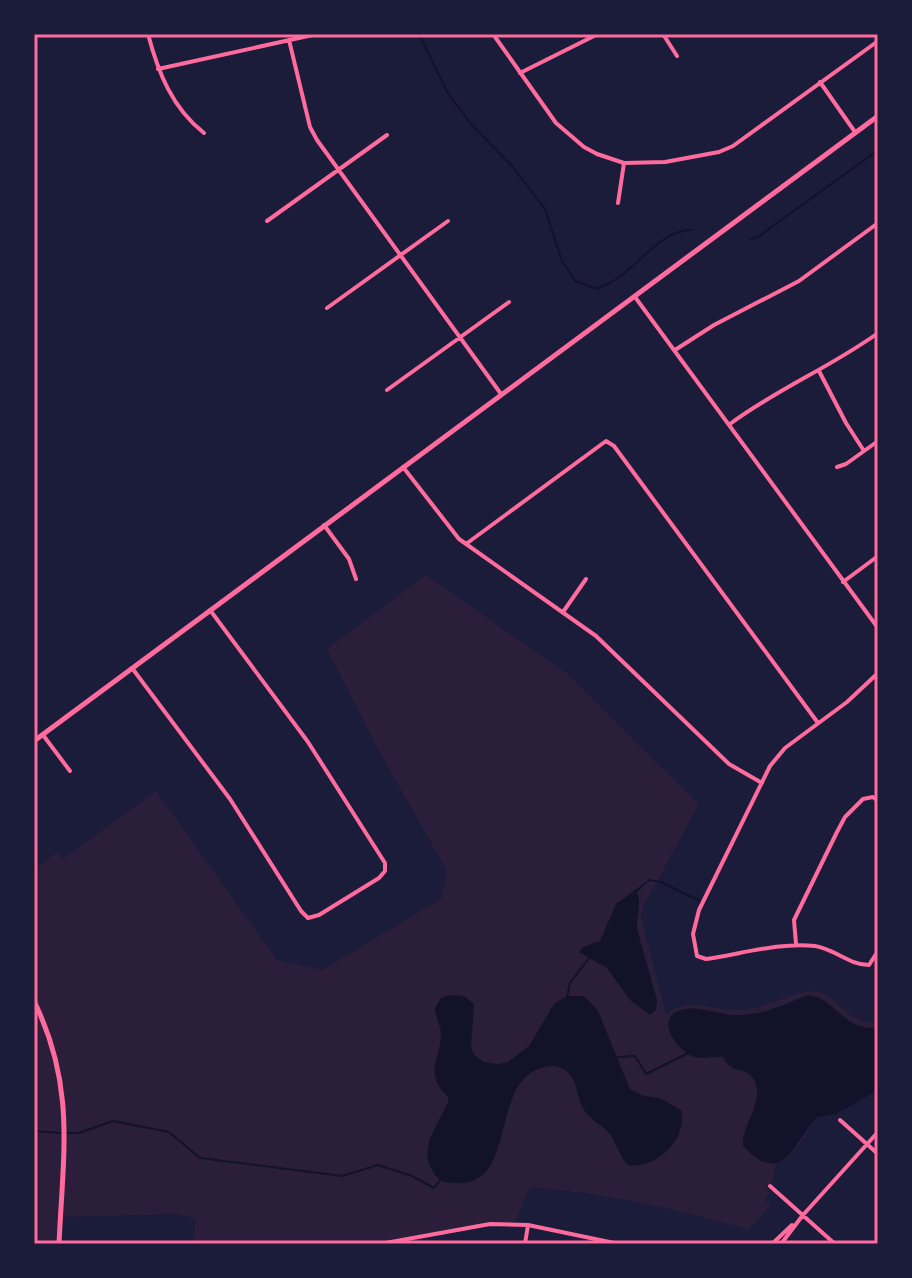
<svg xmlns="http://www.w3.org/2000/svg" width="912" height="1278" font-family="Arial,sans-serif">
<rect width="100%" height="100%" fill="#1b1b3a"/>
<path fill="#2a1e3b" d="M 426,575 L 566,673 L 699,804 L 644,905 L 641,917 L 666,1014 C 693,994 714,1013 743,1010 C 766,1008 803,986 820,992 C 844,1000 846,1025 878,1022 L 878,1094 L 874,1091 L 836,1114 L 817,1117 C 804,1132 797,1160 775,1164 L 773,1181 L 766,1189 L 770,1193 L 765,1200 L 770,1206 L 749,1230 C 679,1209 603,1193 530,1187 L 514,1225 L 490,1224 L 380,1244 L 192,1244 L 196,1219 L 177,1214 L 61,1217 L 59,1244 L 34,1244 L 34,869 L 57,852 L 63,859 L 156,791 L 277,960 L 322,970 L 442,898 L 447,871 L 378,749 L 327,649 Z"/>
<path fill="#12122b" d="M 650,879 L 637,893 C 642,902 636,918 637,929 L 657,1000 L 656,1010 L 650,1015 L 630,1000 L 607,968 L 579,952 L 583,947 L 600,941 L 616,904 Z
M 449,995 L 464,996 L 474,1004 L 471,1048 L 474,1055 L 484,1062 L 498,1064 L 508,1062 L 529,1046 L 554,1004 L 567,996 L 584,996 L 598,1011 L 630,1089 L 644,1096 L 660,1098 L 681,1110 C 689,1138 656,1170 628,1165 C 619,1156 617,1143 609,1133 C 601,1124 588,1119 583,1108 C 576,1096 578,1079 565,1070 C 558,1065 549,1065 541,1068 C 485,1086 523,1201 441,1181 C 413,1154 435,1131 448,1102 L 448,1097 C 423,1072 440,1062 441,1034 C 441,1025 435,1017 435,1008 L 441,998 Z
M 808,995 C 839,1000 841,1030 878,1028 L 878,1090 L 836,1114 L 817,1117 C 793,1143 784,1189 743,1146 C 741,1124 767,1100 753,1078 C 747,1069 738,1072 731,1067 C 727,1065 725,1061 723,1057 C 713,1056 701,1060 692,1056 C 676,1049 654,1017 681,1010 C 699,1005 718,1015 736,1015 C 762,1016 785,1004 808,995 Z"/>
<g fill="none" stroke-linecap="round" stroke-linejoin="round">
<path stroke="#12122b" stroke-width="2" d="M 419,34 L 447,92 L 470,123 L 512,166 L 545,209 L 562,261 L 575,281 L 597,289 C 603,286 610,283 615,280 C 639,265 662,229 692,230
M 750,239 L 758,237 L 878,150
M 649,880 L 661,882 L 702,902
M 567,997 L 570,983 L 589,958
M 618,1057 L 635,1056 L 646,1074 L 688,1053
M 34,1131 L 61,1133
M 67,1133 L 79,1133 L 113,1121 L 169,1132 L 200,1158 L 342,1176 L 378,1165 L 412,1176 L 434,1188 L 441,1179"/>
<path stroke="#ff6b9d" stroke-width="4" d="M 148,34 C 158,72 172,108 204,133
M 493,34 L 556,123 L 584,147 L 597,154 L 624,163 L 665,162 L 719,152 L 733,146 L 878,41
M 663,34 L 677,56
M 289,40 L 310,127 L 317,140 L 501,394
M 158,69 L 317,34
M 520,73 L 598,34
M 820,82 L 855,132
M 618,203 L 624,163
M 267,221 L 387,135
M 635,297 L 878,628
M 327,308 L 448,221
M 675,350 L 714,325 L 799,281 L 878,223
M 819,371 L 846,423 L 864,451
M 387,390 L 509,302
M 730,424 C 777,389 831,367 878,333
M 403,467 L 459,539 L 596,636 L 729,764 L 762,783
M 837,467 L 846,464 L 878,441
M 324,525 L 349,559 L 356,579
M 466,544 L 606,441 L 614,446 L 818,723
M 843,582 L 878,556
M 563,612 L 586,579
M 132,668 L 230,799 L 301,911 L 308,918 L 319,915 L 379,878 L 385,871 L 385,863 L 308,742 L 210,610
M 878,673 L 847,702 L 785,748 L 770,766 L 699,910 L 693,934 L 697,956 L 706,959 C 741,954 780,942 815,946 C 835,949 849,965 869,965 L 878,951
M 43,735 L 70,771
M 796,944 L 794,920 L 837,832 L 845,817 L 863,799 L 873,797 L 878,801
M 840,1120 L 878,1154
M 770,1186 L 835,1244
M 380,1244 L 490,1224 L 528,1225 L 619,1244
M 525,1244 L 528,1225
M 772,1244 L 792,1225
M 781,1244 L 803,1215 L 878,1132"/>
<path stroke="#ff6b9d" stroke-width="5" d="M 34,741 L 878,116
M 34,1001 C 76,1087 63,1153 59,1244"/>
</g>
<rect width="912" height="1278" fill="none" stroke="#1b1b3a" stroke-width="72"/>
<rect x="36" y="36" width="840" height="1206" fill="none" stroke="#ff6b9d" stroke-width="3"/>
</svg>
